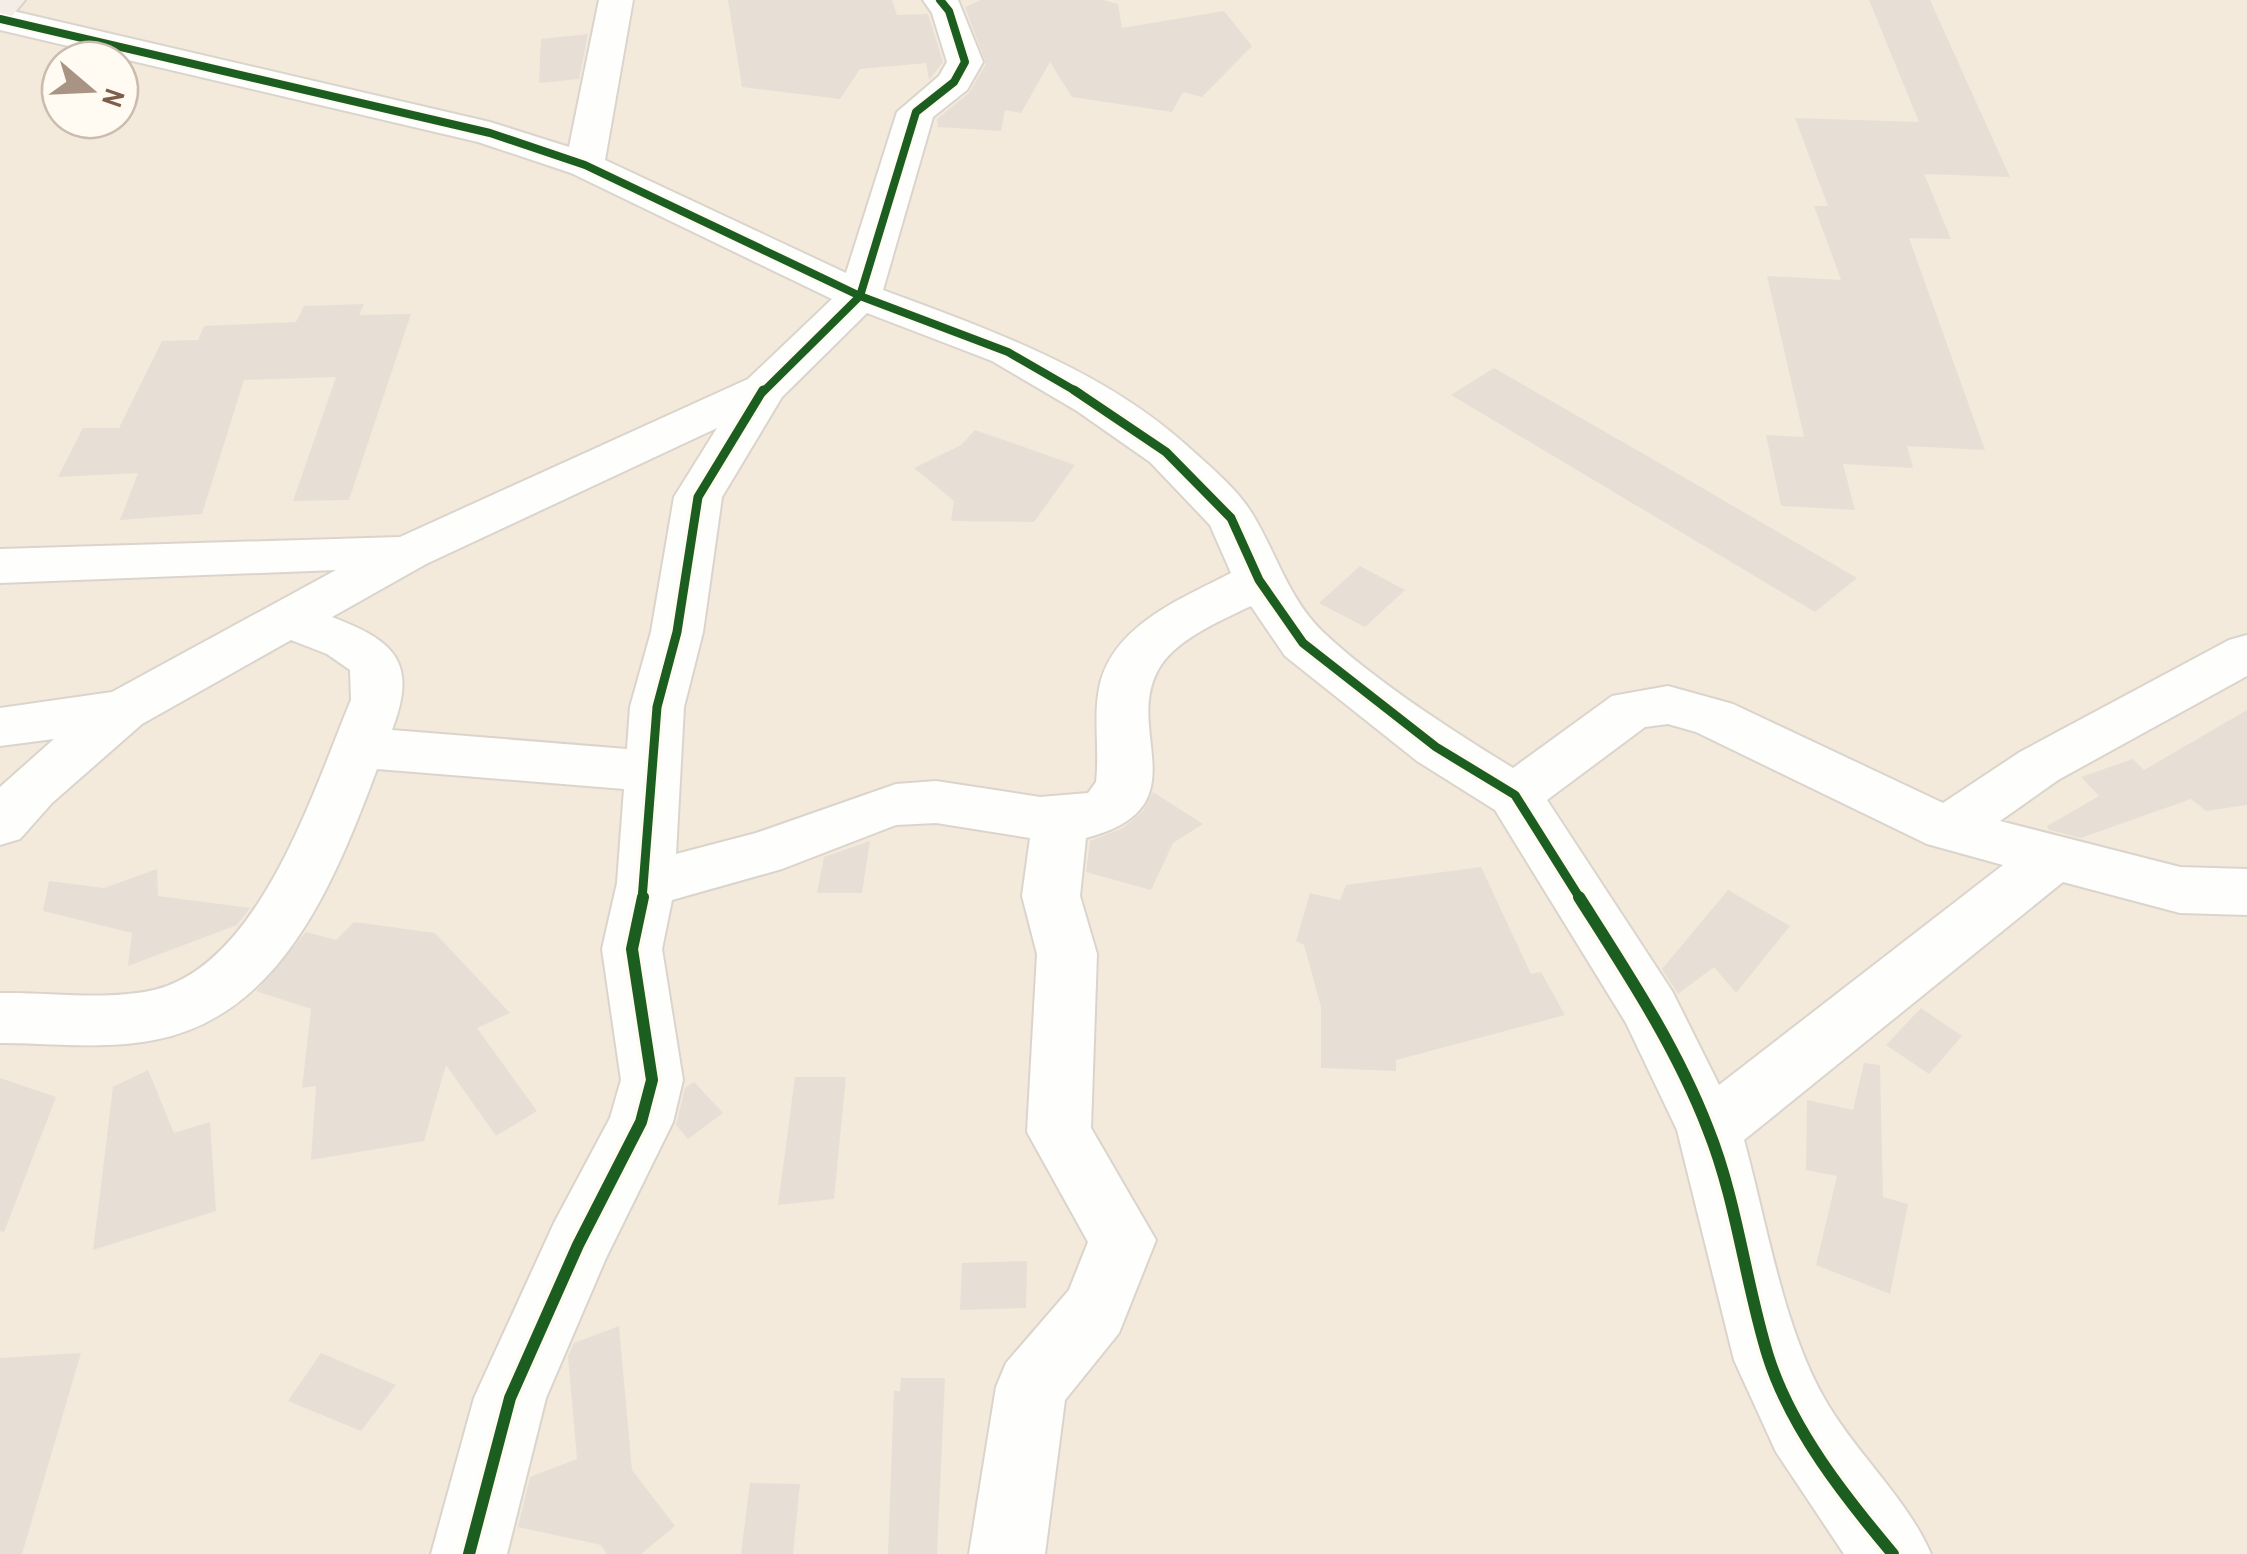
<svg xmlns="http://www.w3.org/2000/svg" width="2247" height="1554" font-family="'Archivo Narrow',sans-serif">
<rect width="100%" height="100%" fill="#faf7ef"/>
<path fill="#f3eadc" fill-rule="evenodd" d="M 0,0 L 2247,0 L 2247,1554 L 0,1554 ZM 60,60 L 120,60 L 120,120 L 60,120 Z"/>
<path fill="#e7dfd5" d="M 728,0 L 892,0 L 897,15 L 928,14 L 943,62 L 929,80 L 926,63 L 860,69 L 840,99 L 742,87 Z
M 981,0 L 1103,0 L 1118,4 L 1122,28 L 1224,11 L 1252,46 L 1202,97 L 1183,92 L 1172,112 L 1072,97 L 1050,62 L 1021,113 L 1005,110 L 1001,131 L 938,127 L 937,119 L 969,93 L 986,64 L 965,7 Z
M 1869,0 L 1930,0 L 2010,177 L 1924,174 L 1951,239 L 1909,238 L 1985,450 L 1907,446 L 1913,468 L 1843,464 L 1855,510 L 1781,506 L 1766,435 L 1804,437 L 1767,276 L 1841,280 L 1814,206 L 1828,206 L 1795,118 L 1919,122 Z
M 588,34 L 579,79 L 539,83 L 541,39 Z
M 364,304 L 359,315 L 411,314 L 349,500 L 293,501 L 336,377 L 244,380 L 202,514 L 120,520 L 138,473 L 58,477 L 83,428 L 119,428 L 162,341 L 198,340 L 204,326 L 296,322 L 304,306 Z
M 1494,368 L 1649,457 L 1857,578 L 1815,612 L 1451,395 Z
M 975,430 L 1075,465 L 1034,522 L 951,521 L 954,501 L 914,468 L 961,445 Z
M 1360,566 L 1405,590 L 1365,627 L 1319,603 Z
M 2247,710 L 2247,805 L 2206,811 L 2191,799 L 2081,838 L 2049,830 L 2047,826 L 2099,796 L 2081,777 L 2133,759 L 2144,770 Z
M 1153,792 L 1203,824 L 1173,843 L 1151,890 L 1086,872 L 1090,841 L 1123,828 L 1143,811 Z
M 870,841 L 862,893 L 817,893 L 824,857 Z
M 1481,867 L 1531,974 L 1541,972 L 1565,1015 L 1396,1060 L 1396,1071 L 1321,1068 L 1321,1007 L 1304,945 L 1296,941 L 1310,893 L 1340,900 L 1346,885 Z
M 157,869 L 158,896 L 250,908 L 237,925 L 128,966 L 132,933 L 43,911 L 49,881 L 104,888 Z
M 1728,890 L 1790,926 L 1736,993 L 1714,967 L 1678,994 L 1662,969 Z
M 354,922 L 435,933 L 510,1013 L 477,1028 L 537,1111 L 496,1136 L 446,1065 L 424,1141 L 311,1160 L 316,1086 L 302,1088 L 311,1009 L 256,991 L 306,932 L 336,940 Z
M 1921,1008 L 1962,1036 L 1929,1074 L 1886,1045 Z
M 1864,1063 L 1880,1065 L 1883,1197 L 1908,1204 L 1890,1294 L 1816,1265 L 1837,1176 L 1806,1170 L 1807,1100 L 1853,1110 Z
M 148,1070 L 174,1133 L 210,1122 L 216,1211 L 93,1250 L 113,1087 Z
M 795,1077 L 846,1077 L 834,1199 L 778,1205 Z
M 0,1078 L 56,1097 L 4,1232 L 0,1231 Z
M 694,1082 L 723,1113 L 688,1139 L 676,1125 L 685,1088 Z
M 1027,1261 L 1026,1308 L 960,1310 L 962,1263 Z
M 619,1326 L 632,1470 L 675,1526 L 641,1554 L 607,1554 L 601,1545 L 518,1527 L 530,1477 L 577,1459 L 568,1356 L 574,1343 Z
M 81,1353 L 22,1554 L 0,1554 L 0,1358 Z
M 321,1353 L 396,1385 L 361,1431 L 288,1401 Z
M 901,1378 L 945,1378 L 937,1554 L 888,1554 L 894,1391 L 900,1391 Z
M 750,1483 L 800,1484 L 793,1554 L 741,1554 Z"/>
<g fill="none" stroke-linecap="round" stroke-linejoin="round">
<defs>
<path id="minor" d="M 599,0 L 633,0 L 605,160 L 846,273 L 897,112 L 939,76 L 947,62 L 932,13 L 923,0 L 958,0 L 983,62 L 967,90 L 933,117 L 883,290 C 987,329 1100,368 1185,444 C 1207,464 1238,489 1253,515 C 1276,553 1289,599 1322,631 C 1372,679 1454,732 1513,768 L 1612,696 L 1668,686 L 1733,704 L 1943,803 L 2020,752 L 2229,640 L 2247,635 L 2247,676 L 2058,780 L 2000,821 L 2180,867 L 2247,869 L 2247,915 L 2180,913 L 2063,882 L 1744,1140 C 1767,1223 1783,1329 1827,1403 C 1857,1454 1908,1500 1931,1554 L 1844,1554 L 1776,1452 L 1734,1360 L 1677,1130 L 1626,1023 L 1495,810 L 1417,761 L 1285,656 L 1251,606 C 1220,621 1173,640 1157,672 C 1125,734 1201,808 1086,838 L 1080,896 L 1097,954 L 1091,1128 L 1156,1240 L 1119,1333 L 1065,1400 L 1045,1554 L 969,1554 L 996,1387 L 1006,1363 L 1069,1290 L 1088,1242 L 1027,1132 L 1037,954 L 1022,896 L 1030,838 L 936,823 L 896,825 L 782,869 L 672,900 L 662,949 L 683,1080 L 673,1122 L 606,1258 L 546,1398 L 507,1554 L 431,1554 L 474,1398 L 554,1223 L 610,1118 L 621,1080 L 602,949 L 617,883 L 624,789 L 377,769 C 336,878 283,1016 154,1040 C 104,1050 51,1043 0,1043 L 0,993 C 49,992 105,1001 154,990 C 261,964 314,788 351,700 L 350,670 L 327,654 L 291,640 L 142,724 L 52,803 L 20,839 L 0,845 L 0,787 L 54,739 L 0,746 L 0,708 L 112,692 L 336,570 L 0,583 L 0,549 L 400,537 L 748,379 L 832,299 L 571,173 L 478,142 L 0,30 L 0,8 L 490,122 L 569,147 ZM 867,313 L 992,361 L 1077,411 L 1150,462 L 1210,525 L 1231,573 C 1183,598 1118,623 1101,680 C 1092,712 1100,749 1096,782 L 1088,793 L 1040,797 L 936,781 L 896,784 L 756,833 L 676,854 L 684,707 L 703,632 L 722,497 L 782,397 ZM 717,428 L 674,497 L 651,632 L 630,707 L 627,749 L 392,730 C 418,662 395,641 332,617 L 426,564 ZM 1668,724 L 1696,732 L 1927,844 L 2003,865 L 1719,1085 L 1672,991 L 1547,800 L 1645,727 Z"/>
<path id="trunk" d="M 0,0 L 25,0 L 12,16 L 0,19 Z"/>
</defs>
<use href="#minor" stroke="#dad4cc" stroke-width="4"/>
<use href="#trunk" stroke="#dcd2ca" stroke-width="4"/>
<use href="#minor" fill="#fefefd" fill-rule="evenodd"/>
<use href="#trunk" fill="#f4ece6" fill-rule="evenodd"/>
<defs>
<path id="cycleway-far2" d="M 0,19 L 490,133 L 585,165 L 860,296 L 1008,352 L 1079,393
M 762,393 L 860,296 L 916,112 L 954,82 L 965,62 L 949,11 L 940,0"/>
<path id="cycleway-far1" d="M 1074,390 L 1166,452 L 1231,518 L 1259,580 L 1303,643 L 1436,747 L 1515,795 L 1581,900
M 642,900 L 657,707 L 677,632 L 698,497 L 763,390"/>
<path id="cycleway" d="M 1579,897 C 1626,971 1676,1046 1708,1129 C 1737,1201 1745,1282 1768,1356 C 1791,1429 1845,1497 1893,1554
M 469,1554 L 510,1398 L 578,1245 L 641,1122 L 652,1080 L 632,949 L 643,897"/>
</defs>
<use href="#cycleway-far2" stroke="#fffbf3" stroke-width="12"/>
<use href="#cycleway-far1" stroke="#fffbf3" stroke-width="15"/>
<use href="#cycleway" stroke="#fffbf3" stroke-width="19"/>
<use href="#cycleway-far2" stroke="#1b5e20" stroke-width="8"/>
<use href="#cycleway-far1" stroke="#1b5e20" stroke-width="9"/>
<use href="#cycleway" stroke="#1b5e20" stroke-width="12"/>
</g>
<g transform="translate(90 90) rotate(109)"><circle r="48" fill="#fffbf3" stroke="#cbbcaf" stroke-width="2.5"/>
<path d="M0-8L18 38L0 25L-18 38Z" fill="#a99483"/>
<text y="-15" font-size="28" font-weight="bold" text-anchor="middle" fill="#7e5e49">N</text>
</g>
</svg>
